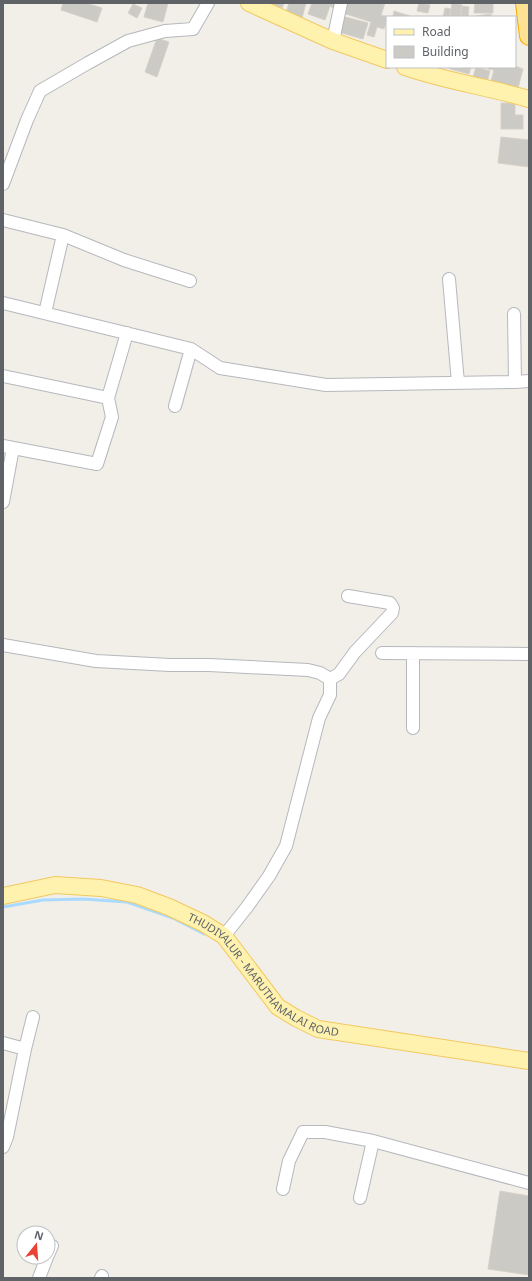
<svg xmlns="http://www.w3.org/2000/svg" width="532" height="1281" font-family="'Noto Sans',sans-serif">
<rect width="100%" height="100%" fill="#f1efe8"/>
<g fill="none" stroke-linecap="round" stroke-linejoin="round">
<path stroke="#aadaff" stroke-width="3" d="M 3,907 L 43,900 L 83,899 L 127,902 L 173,918 L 204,934"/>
</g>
<path fill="#cccac5" stroke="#d6d1c6" d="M 63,3 L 86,3 L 102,8 L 97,22 L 61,10 Z
M 148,3 L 168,3 L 163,22 L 144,17 Z
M 273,3 L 284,3 L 282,8 L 272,4 Z
M 289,3 L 306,3 L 302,18 L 286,13 Z
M 312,3 L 335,3 L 333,8 L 330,6 L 325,20 L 308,14 Z
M 346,3 L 385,3 L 381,15 L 388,17 L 384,29 L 377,27 L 374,37 L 367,35 L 371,22 L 343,13 Z
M 419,3 L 430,5 L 428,13 L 417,11 Z
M 452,3 L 462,5 L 460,17 L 450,17 Z
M 475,3 L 493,3 L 493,13 L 474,13 Z
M 133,4 L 142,8 L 137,18 L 128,13 Z
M 462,6 L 469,7 L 468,17 L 461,17 Z
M 445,8 L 451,9 L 449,17 L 443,17 Z
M 394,11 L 413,17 L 393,17 Z
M 491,14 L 492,17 L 476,17 L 476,16 Z
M 342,16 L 368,23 L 363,39 L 338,32 Z
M 157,38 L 169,42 L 157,77 L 145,72 Z
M 515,66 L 523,69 L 518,88 L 491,81 L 494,70 L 488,69 L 488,67 Z
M 450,67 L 471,67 L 469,74 L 450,69 Z
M 476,67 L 490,71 L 487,82 L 473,77 Z
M 501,103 L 515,103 L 515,115 L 523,115 L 523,129 L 501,129 Z
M 501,137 L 529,140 L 529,167 L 498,163 Z
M 500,1191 L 529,1196 L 529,1275 L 488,1269 Z"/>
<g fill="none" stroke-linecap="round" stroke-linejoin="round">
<defs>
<path id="minor" d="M 333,41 L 341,3
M 3,184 L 27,120 L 40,91 L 88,63 L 128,41 L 165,31 L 193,29 L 208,3
M 3,220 L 63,235 L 124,260 L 190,281
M 449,279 L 458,383
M 3,303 L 191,349 L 175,406
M 45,313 L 63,235
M 514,314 L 515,382
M 191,349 L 220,368 L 326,385 L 515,382 L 529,381
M 3,376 L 108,398 L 127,333
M 3,446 L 97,464 L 112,417 L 108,398
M 3,502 L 13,448
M 3,645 L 96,661 L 170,665 L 209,665 L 308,670 L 320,673 L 330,679 L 330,695 L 319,718 L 286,846 L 269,876 L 247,907 L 224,936
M 382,653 L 529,654
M 330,679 L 339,674 L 355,652 L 392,613 L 393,608 L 390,603 L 348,596
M 413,728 L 413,653
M 3,1043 L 25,1049
M 3,1147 L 7,1137 L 25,1049 L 33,1017
M 283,1189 L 289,1161 L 303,1132 L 325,1132 L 373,1141 L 529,1183
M 360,1198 L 373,1141
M 48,1255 L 52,1246
M 39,1278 L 47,1257
M 101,1278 L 102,1276"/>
<g id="major">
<path d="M 249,3 L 333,41 L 387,60"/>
<path d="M 405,67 C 445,81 488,87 529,99"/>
<path id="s1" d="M 3,896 L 55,885 L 101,888 L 137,895 L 169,907 L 203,923 L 224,936 L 278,1007 L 296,1018 L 318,1029 L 529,1061"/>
</g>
<path id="highway" d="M 525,3 L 529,36"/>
</defs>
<use href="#minor" stroke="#b5b8bc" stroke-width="14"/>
<use href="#major" stroke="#f2c960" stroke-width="18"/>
<use href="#highway" stroke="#f9ab00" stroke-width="20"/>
<use href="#minor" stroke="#fff" stroke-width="12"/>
<use href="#major" stroke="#fff2af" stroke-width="16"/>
<use href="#highway" stroke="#fde293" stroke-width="18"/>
</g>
<g text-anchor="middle" stroke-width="4" stroke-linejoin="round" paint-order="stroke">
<g font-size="11" fill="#5f6368" stroke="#fff">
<text dy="4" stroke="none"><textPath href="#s1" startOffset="290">THUDIYALUR - MARUTHAMALAI ROAD</textPath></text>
</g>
</g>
<rect width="532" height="1281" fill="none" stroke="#5f6368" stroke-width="8"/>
<rect x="386" y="16" width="130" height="52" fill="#ffffff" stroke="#bfc1c3"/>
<rect x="394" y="29" width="20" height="6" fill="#fff2af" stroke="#bfc1c3"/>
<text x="422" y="36" font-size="12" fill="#5f6368">Road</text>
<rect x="394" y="46" width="20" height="12" fill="#cccac5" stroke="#bfc1c3"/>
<text x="422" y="56" font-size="12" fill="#5f6368">Building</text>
<g transform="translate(36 1245) rotate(17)"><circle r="19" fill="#ffffff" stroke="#bfc1c3"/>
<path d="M0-3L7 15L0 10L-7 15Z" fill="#ea4335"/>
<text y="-6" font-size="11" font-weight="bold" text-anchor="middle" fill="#5f6368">N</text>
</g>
</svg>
